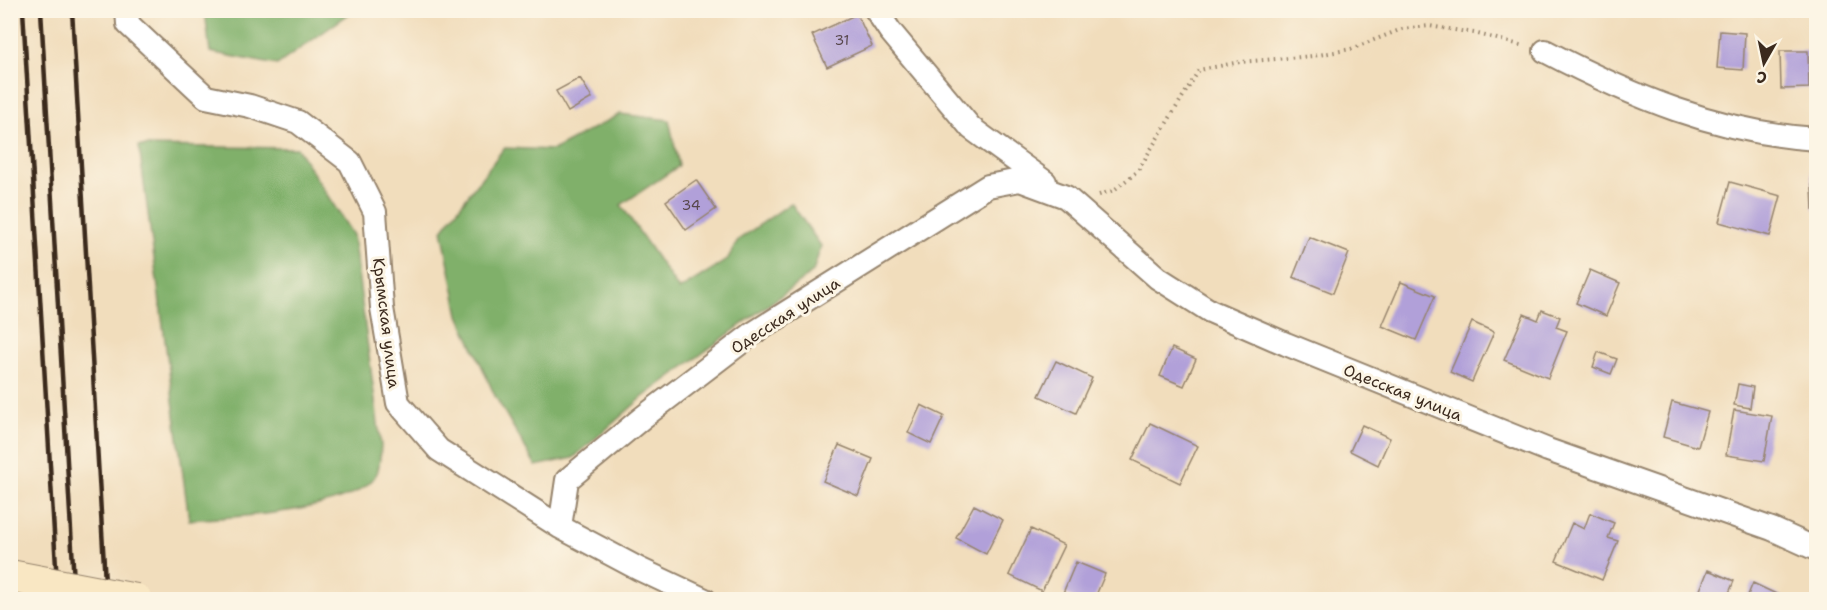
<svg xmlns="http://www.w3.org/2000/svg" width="1827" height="610" font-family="'Shantell Sans',sans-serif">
<rect width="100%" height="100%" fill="#fcf5e5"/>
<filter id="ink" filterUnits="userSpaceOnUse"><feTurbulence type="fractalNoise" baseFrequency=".0167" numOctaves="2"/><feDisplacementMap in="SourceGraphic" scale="12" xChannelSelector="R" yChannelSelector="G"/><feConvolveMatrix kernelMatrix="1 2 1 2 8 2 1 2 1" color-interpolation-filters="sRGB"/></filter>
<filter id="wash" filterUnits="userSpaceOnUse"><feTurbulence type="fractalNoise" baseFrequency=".008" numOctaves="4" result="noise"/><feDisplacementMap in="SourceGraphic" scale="24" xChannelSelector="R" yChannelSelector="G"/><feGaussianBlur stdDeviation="1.35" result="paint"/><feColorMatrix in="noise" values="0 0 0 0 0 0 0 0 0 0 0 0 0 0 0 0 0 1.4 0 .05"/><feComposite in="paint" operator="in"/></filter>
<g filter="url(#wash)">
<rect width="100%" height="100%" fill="#f1ddbc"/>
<path fill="#80b06a" stroke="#5e6d44" stroke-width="1.5" d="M 205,11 L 205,10 L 353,11 L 277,65 L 210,52 Z
M 620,114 L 669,120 L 679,166 L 621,205 L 679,290 L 727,260 L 738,240 L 791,203 L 821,246 L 813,272 L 643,397 L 573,458 L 536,466 L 495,396 L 459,315 L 442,230 L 504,148 L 553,150 Z
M 139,146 L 297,148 L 353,235 L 381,446 C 380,454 380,466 377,473 C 358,513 230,517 189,520 Z"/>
<g id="blocks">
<path fill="#b1a0d9" d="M 857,14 L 872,46 L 827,67 L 812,35 Z
M 1720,31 L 1745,33 L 1743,70 L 1717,68 Z
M 1780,51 L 1808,51 L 1809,88 L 1781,89 Z
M 580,78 L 592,98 L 568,112 L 556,91 Z
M 1811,166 L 1816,166 L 1816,209 L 1813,210 Z
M 696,180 L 716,209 L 686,230 L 666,201 Z
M 1730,182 L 1781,196 L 1770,236 L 1719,222 Z
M 1309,237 L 1349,253 L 1333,293 L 1293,277 Z
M 1590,270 L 1620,283 L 1606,316 L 1576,303 Z
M 1401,282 L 1435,296 L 1416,340 L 1382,326 Z
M 1542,310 L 1560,317 L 1556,327 L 1567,331 L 1548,378 L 1504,360 L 1524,314 L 1538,320 Z
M 1472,322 L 1494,332 L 1472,382 L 1450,372 Z
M 1172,348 L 1196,359 L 1184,386 L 1160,376 Z
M 1598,352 L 1617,359 L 1611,374 L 1593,367 Z
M 1056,361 L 1092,378 L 1076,413 L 1039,396 Z
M 1738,384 L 1753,387 L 1750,408 L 1734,405 Z
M 1672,402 L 1708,412 L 1698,447 L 1663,437 Z
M 921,405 L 944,416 L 931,444 L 908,433 Z
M 1734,410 L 1772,416 L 1764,461 L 1726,455 Z
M 1150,423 L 1198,446 L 1180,483 L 1132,460 Z
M 1362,425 L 1390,438 L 1378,465 L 1350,451 Z
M 839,445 L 873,459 L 858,496 L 823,481 Z
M 974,505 L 1003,520 L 986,554 L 956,538 Z
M 1590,513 L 1614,523 L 1608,538 L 1618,541 L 1602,580 L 1556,561 L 1572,523 L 1584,529 Z
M 1031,529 L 1064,545 L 1042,591 L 1009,575 Z
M 1076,562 L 1105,574 L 1094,600 L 1078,600 L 1063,593 Z
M 1708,570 L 1734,581 L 1726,600 L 1696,600 Z
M 1753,583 L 1789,600 L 1746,600 Z"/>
</g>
</g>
<g filter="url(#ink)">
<use href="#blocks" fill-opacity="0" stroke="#96846d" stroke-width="1.5"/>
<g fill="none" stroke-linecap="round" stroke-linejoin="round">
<defs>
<path id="street" d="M 127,10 L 128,24 L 206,97 L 250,106 L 298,122 L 350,162 L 375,212 L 382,308 L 398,403 L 439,450 L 560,527 L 639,569 L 705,600
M 876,10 L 890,31 L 971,128 L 1045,182
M 1545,51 C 1631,96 1719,133 1816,139
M 560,527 L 567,480 L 642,418 L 752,334 L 988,186 L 1020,180 L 1066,197 L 1158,278 L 1210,311 L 1286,344 L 1548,450 L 1772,529 L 1816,549"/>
</defs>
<use href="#street" stroke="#96846d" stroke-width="26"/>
<path stroke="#96846d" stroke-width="4" stroke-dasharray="1.5 4.5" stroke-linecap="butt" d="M 1099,195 L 1114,190 L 1137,172 L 1199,70 L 1240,62 L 1313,56 L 1351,49 L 1402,29 L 1429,26 L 1474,33 L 1524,46"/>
<use href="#street" stroke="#fff" stroke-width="22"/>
<path stroke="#3b2a1e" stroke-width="4.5" d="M 23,10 L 58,600
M 41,10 L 75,600
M 72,10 L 106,600"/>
<defs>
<path id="secondary-bridge" d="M 10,576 L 136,600"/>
</defs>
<use href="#secondary-bridge" stroke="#96846d" stroke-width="34" stroke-linecap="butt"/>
<use href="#secondary-bridge" stroke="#f9e7c3" stroke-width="32"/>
</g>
</g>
<g text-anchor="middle" stroke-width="6" stroke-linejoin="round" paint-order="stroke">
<g font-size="14" fill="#58484d">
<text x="842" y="45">31</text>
<text x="691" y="210">34</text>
</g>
<g font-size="16" fill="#3b2a1e" stroke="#fcf5e5">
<text transform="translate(785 315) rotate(-33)" y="6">Одесская улица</text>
<text transform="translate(387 323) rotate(83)" y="6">Крымская улица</text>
<text transform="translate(1403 392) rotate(22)" y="6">Одесская улица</text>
</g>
</g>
<rect width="1827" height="610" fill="none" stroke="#fcf5e5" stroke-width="36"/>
<g transform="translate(1764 63) rotate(189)" stroke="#fcf5e5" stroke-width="4.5" paint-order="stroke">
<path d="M0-4.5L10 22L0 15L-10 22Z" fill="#3b2a1e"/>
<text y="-9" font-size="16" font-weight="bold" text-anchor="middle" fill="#3b2a1e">С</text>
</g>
</svg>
